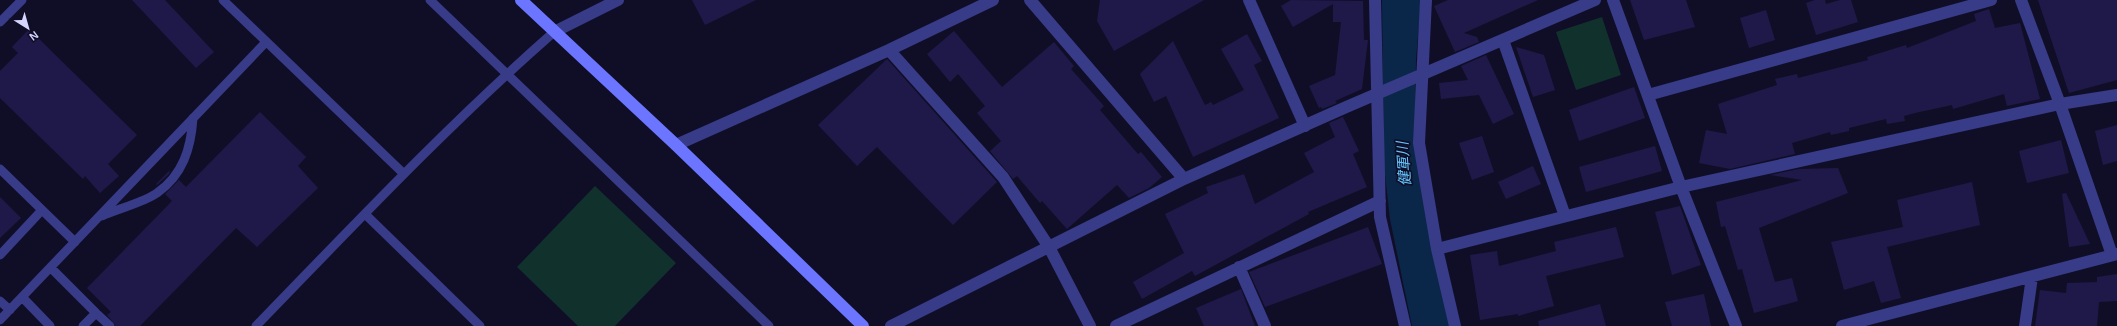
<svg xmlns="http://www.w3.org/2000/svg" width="2117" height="326" font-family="Arial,'Noto Sans JP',sans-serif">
<rect width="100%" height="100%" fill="#100e27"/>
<path fill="#11312d" d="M 1602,17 L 1621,75 L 1576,90 L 1556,32 Z
M 595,186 L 676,263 L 615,326 L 578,326 L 517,267 Z"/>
<path fill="#0a274a" d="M 1382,0 L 1421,0 L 1416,59 L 1415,137 L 1450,326 L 1412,326 L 1390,219 L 1384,165 Z"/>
<path fill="#1e1948" d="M 132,0 L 165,0 L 214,52 L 196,68 Z
M 692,0 L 756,0 L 705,25 Z
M 1100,0 L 1204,0 L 1114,51 L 1097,21 Z
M 1291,0 L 1363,1 L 1364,40 L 1368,40 L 1362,89 L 1335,101 L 1337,103 L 1322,109 L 1321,107 L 1319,108 L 1309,86 L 1335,75 L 1341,22 L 1333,22 L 1333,4 L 1293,27 L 1281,6 Z
M 1448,0 L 1538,0 L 1464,33 L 1477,37 L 1479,42 L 1455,52 L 1434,6 Z
M 1630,0 L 1686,0 L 1695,27 L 1644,40 Z
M 1815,0 L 1825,0 L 1826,4 L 1840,0 L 1851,0 L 1858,22 L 1816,35 L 1806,3 Z
M 2038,0 L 2117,0 L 2117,80 L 2069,93 Z
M 1989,9 L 1995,28 L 2020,23 L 2040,99 L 2007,106 L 2004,94 L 1953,109 L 1952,105 L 1915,113 L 1904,116 L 1905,121 L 1887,124 L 1886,119 L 1849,128 L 1849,131 L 1831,135 L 1830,132 L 1792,143 L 1795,154 L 1730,169 L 1699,163 L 1706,130 L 1727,134 L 1718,104 L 1777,85 L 1775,79 L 1797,74 L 1798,78 L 1868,60 L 1867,57 L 1906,45 L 1907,48 L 1976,21 L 1974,14 Z
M 1766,10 L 1775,40 L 1749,48 L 1740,18 Z
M 29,29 L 137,135 L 108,164 L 119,176 L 100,193 L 85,176 L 83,179 L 0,98 L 0,71 L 18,53 L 12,47 Z
M 954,31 L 1002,87 L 1054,42 L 1074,66 L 1071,69 L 1104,106 L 1100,110 L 1138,154 L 1141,152 L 1162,177 L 1149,188 L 1129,198 L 1117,185 L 1067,229 L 1042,201 L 1040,203 L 1017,176 L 1013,179 L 990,151 L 1001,141 L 977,113 L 985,106 L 958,74 L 950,82 L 927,54 Z
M 1247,34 L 1262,61 L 1254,65 L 1279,118 L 1193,157 L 1166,96 L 1154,102 L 1140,74 L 1173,41 L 1205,105 L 1211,102 L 1213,105 L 1244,90 L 1221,49 Z
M 1516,47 L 1544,55 L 1555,90 L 1533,97 Z
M 1486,55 L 1514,114 L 1493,124 L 1479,95 L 1441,99 L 1439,83 L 1468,80 L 1461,66 Z
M 887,59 L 997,182 L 953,225 L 877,147 L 857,166 L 818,125 Z
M 1634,87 L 1645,118 L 1579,141 L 1569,110 Z
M 260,112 L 306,157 L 298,166 L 318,188 L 257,247 L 236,228 L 140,326 L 116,326 L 107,315 L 111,312 L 87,288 L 172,201 L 165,194 L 179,180 L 186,187 Z
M 1343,117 L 1359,151 L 1353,154 L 1367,187 L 1308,212 L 1309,214 L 1195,276 L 1192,271 L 1142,299 L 1133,282 L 1184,253 L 1165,214 L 1208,193 L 1206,187 L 1244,174 L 1255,204 L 1314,172 L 1304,153 L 1335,137 L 1329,123 Z
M 2117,125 L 2117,161 L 2103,165 L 2095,131 Z
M 1482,136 L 1494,172 L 1472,180 L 1459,143 Z
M 2061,140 L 2069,173 L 2027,183 L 2019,151 Z
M 1655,146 L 1662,171 L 1586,192 L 1579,167 Z
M 1533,166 L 1541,184 L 1506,199 L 1498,182 Z
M 1838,168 L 1848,193 L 1759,228 L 1775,282 L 1792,278 L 1798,301 L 1754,313 L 1742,269 L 1738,270 L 1725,226 L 1721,227 L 1716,202 L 1802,180 L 1770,175 L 1799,169 Z
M 170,170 L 169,174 L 157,185 L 156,184 Z
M 1972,182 L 1980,225 L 1887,247 L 1901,298 L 1881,303 L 1874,281 L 1844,290 L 1831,242 L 1903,227 L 1897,200 Z
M 2066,193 L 2090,244 L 2069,247 L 2062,194 Z
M 0,197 L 21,218 L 0,238 Z
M 1680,206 L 1701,265 L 1672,275 L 1655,212 Z
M 1368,227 L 1382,264 L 1265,307 L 1249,272 Z
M 1616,227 L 1624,257 L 1546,276 L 1554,306 L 1518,316 L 1518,314 L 1480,320 L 1470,255 L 1497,251 L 1499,266 L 1556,251 L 1554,242 Z
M 2117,274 L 2117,301 L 2099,302 L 2097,326 L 2035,326 L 2040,290 L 2066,293 L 2067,283 L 2097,282 L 2097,277 Z
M 1241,289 L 1255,326 L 1204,326 L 1196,308 Z
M 1704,294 L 1711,326 L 1672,326 L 1665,302 Z
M 1600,304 L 1606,326 L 1539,326 L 1538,321 Z"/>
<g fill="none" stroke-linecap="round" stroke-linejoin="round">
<path stroke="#373b88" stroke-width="9" d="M 223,0 L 404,174
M 430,0 L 769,326
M 0,22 L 22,0
M 0,169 L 75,242
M 365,214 L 480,326
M 102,216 C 117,209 145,202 157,193 C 183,175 191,148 193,118
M 0,255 L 42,210
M 51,268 L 96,313
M 22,297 L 50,326
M 0,301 L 10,310
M 0,320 L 266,42
M 83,326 L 96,313 L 110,326
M 256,326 C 353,226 449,124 554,32"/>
<path stroke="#373b88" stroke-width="12" d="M 1030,0 L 1184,179
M 1249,0 L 1305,126
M 1375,0 L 1380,217 L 1405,326
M 1426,0 L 1419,143 L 1437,249
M 1613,0 L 1681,187 L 1736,326
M 2021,0 L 2060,104 L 2112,255
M 554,32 L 618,0
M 1503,40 L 1565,216
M 889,50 L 1003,177 L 1049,247 L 1090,326
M 1648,95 L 1991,0
M 676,145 L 889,50 L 993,0
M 1239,267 L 1265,326
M 891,326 L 1184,179 L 1344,108 L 1595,0
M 1116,326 L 1380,201
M 1455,326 L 1437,249 L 1681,187 L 2060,104 L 2117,95
M 1842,326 L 2117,254
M 2025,326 L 2032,277"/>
<path stroke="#6b75ff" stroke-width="12" d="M 521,0 L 676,145 L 863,326"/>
</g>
<g text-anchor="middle" stroke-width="3.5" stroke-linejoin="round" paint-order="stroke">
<g font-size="15" font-style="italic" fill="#62c5ff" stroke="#100e27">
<text transform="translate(1404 164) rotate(-94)" y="5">健軍川</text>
</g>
</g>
<g transform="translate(28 28) rotate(143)" stroke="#100e27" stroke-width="3" paint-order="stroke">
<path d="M0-3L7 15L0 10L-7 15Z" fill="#d5d4ff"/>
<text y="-6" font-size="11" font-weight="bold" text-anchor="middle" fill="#d5d4ff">N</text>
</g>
</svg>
